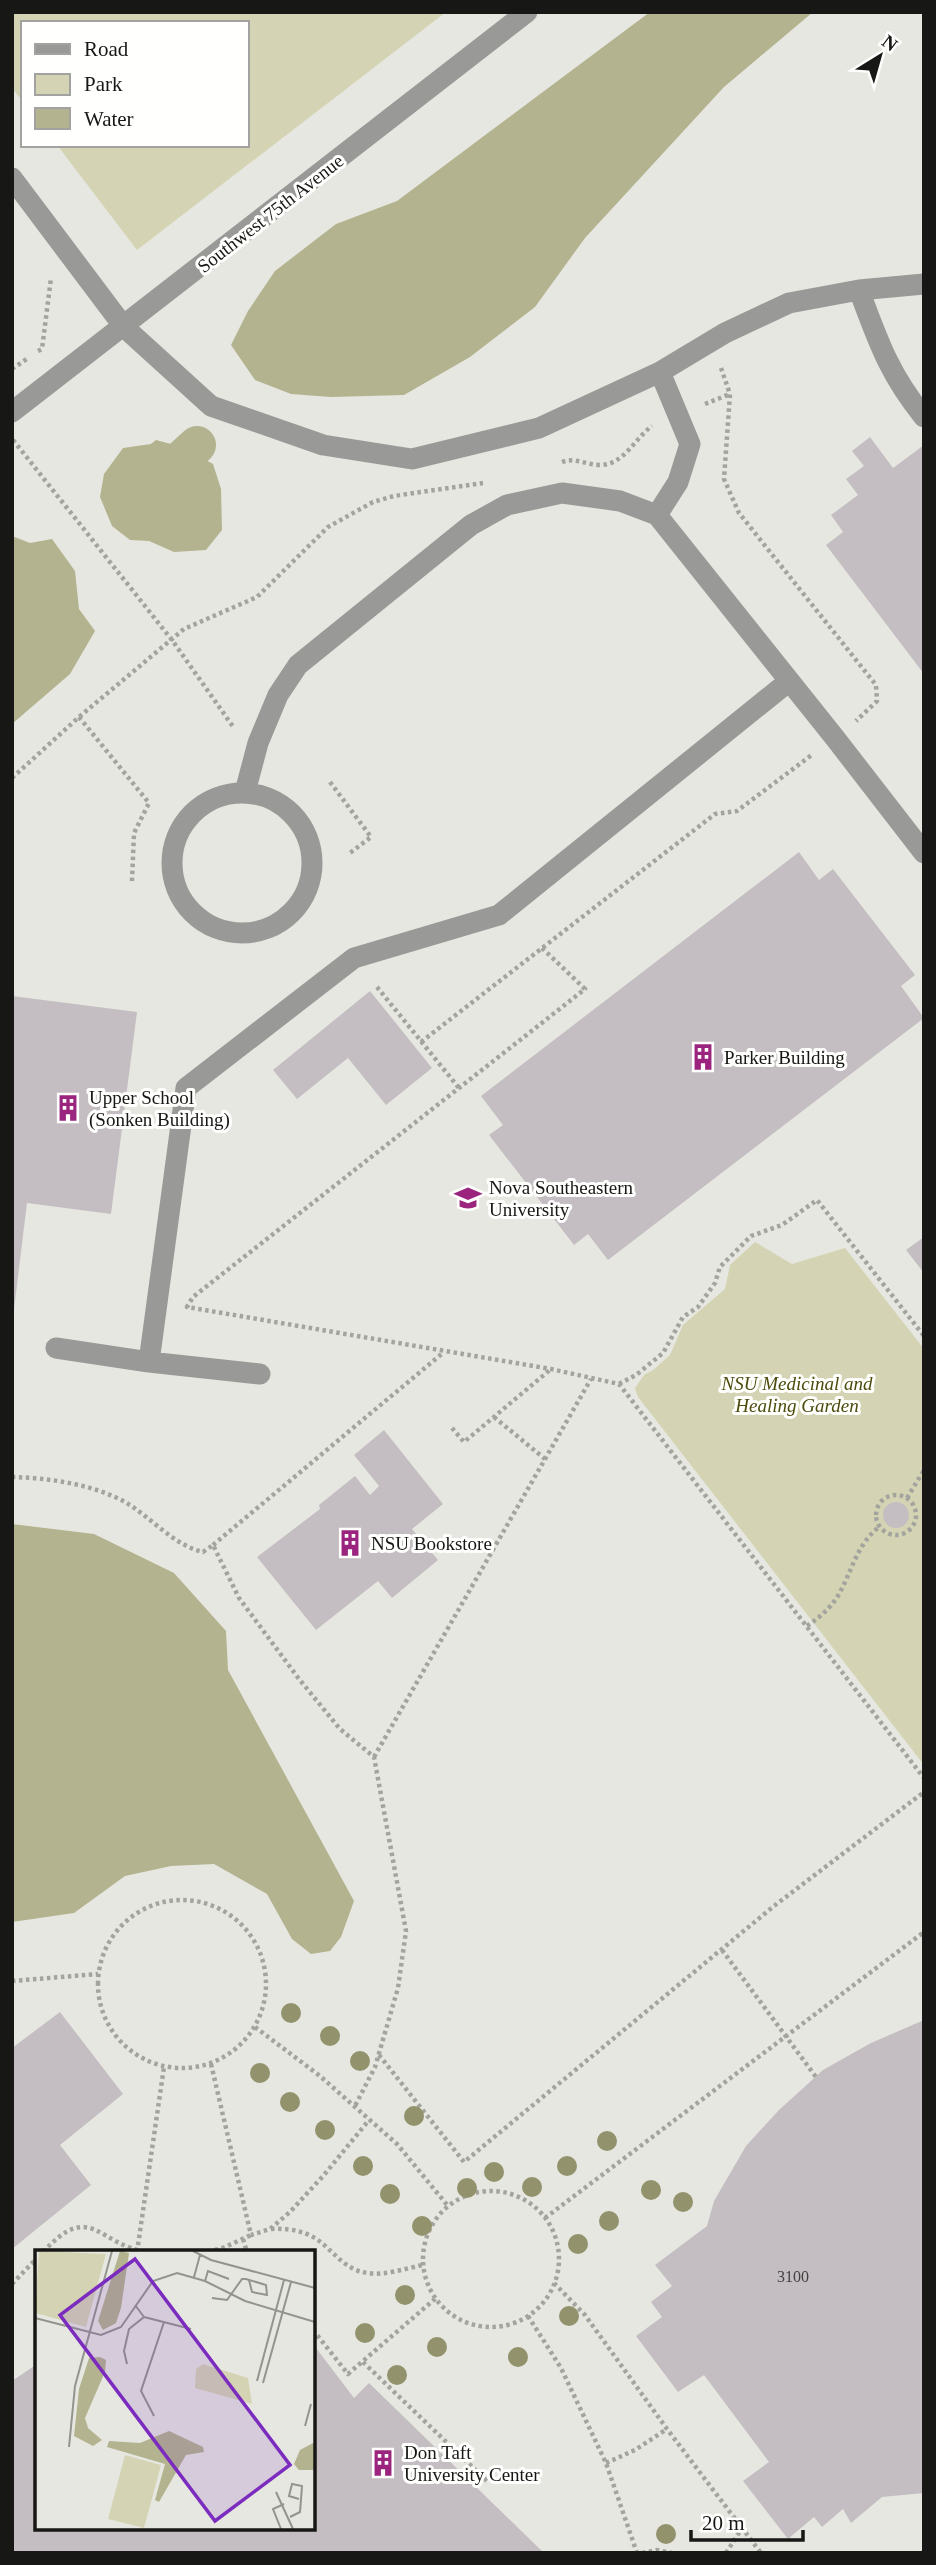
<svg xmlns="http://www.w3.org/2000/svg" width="936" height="2565" font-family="Georgia,serif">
<rect width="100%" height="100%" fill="#e7e7e1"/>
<path fill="#d4d4b4" d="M 12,12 L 446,12 L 137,250 L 57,145 L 247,145 L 247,23 L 23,23 L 23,102 L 12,88 Z
M 755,1242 L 792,1264 L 845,1248 L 924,1349 L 924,1765 L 638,1397 L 635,1388 L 644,1375 L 653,1370 L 670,1355 L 683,1325 L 725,1289 L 730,1265 Z"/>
<path fill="#b3b38f" d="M 650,12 L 813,12 L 724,87 L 585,238 L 535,307 L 470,357 L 404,395 L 331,397 L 291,394 L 255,380 L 231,345 L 248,311 L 275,271 L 336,224 L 397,201 Z
M 156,440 L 182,447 L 213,464 L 221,489 L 222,530 L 206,550 L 174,552 L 149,541 L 130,540 L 112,526 L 100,497 L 104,474 L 123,448 L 151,444 Z
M 12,536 L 30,543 L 52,539 L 75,571 L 79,609 L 95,631 L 70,674 L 12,724 Z
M 12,1524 L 94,1534 L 174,1573 L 226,1631 L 228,1670 L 354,1901 L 341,1937 L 330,1951 L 311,1954 L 292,1939 L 267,1894 L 214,1864 L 171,1866 L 125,1876 L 74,1913 L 12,1922 Z"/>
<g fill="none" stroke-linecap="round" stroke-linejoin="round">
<path stroke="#b3b38f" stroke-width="38" d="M 152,486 L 197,445"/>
</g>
<path fill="#c4bec2" d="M 870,437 L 893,468 L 924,445 L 924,674 L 826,545 L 843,532 L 831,515 L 858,495 L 846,479 L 864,466 L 852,451 Z
M 799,852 L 819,880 L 833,869 L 915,975 L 901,986 L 924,1018 L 608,1260 L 588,1234 L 574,1245 L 489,1135 L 503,1125 L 481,1096 Z
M 370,991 L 432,1068 L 386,1105 L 348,1058 L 297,1099 L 273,1070 Z
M 12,996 L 137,1012 L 111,1214 L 27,1203 L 14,1309 Z
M 924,1237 L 924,1273 L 906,1250 Z
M 384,1430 L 443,1504 L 412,1529 L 438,1560 L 392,1598 L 378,1581 L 316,1630 L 257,1557 L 320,1509 L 319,1505 L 355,1476 L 370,1495 L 379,1486 L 354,1455 Z
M883 1515a13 13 0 1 1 26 0a13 13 0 1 1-26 0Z
M 60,2012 L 123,2094 L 60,2145 L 91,2185 L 12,2249 L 12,2048 Z
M 924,2020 L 924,2493 L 882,2497 L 851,2523 L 843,2509 L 822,2527 L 814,2517 L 788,2539 L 743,2481 L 769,2462 L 704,2375 L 678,2392 L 636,2336 L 662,2317 L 651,2302 L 672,2286 L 655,2265 L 707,2226 L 714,2201 L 746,2146 L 779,2110 L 823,2070 L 871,2043 Z
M 313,2344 L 354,2398 L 369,2383 L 544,2553 L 12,2553 L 12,2381 L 37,2364 L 37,2528 L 313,2528 Z"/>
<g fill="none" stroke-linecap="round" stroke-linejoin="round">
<path stroke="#a4a49f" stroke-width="4.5" stroke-dasharray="3.5 3.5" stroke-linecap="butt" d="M 38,351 L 42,349 L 51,278
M 721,368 L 730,394 L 724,479 L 739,513 L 876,685 L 877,701 L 856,721
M 12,369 L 28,358
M 705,404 L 730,394
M 13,440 L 172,640 L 234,728
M 562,462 C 575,457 586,465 600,465 C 624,465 635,438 652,426
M 79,717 L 149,803 L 134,833 L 132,881
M 12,778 L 79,717 L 184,629 L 257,597 L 328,527 L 373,502 L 394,496 L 483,483
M 330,782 L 371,837 L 350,853
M 542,948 L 585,989 L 193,1297 L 187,1307 L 551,1369 L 619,1384 L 924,1778
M 377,987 L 459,1088
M 421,1042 L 715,814 L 737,811 L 813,754
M 619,1384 L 636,1375 L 663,1353 L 683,1317 L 698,1307 L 715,1283 L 720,1267 L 751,1236 L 782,1225 L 817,1200 L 924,1336
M 494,1417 L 545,1459
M 452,1428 L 464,1442 L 551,1369
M 12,1477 C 49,1478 92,1484 125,1502 C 151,1517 173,1545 203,1552 L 213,1545 L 239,1598 L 299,1679 L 340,1729 L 374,1757 L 406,1931 L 398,1988 L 375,2067 L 355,2106
M876 1515a20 20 0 1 1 40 0a20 20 0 1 1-40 0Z
M 907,1498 L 924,1470
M 213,1545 L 444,1352
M 807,1626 C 820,1617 831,1608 839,1594 C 852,1571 857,1544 879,1527
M 374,1757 L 591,1379
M98 1984a84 84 0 1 1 168 0a84 84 0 1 1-168 0Z
M 722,1950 L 816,2077
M 12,1981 L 98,1974
M 255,2027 L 320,2076 L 397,2144 L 448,2206
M 379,2055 L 464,2162 L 774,1906 L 924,1792
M 211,2064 L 251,2235 L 270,2229 L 290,2212 L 324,2175 L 369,2120
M423 2259a68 68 0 1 1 136 0a68 68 0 1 1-136 0Z
M 545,2218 L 924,1932
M 271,2229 C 290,2228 308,2231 323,2244 C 337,2256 348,2271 368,2273 C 384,2276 407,2268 423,2265
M 243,2239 L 247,2252
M 43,2252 C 92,2199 98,2246 148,2252
M 137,2252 L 164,2067
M 208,2252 L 225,2247 L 251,2235
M 554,2283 L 585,2315 L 667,2429 L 761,2553
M 12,2284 L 37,2258
M 528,2316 L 561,2368 L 606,2463 L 637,2553
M 313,2330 L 348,2374 L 436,2298
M 363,2362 L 488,2482
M 606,2463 L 635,2450 L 667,2429
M 642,2553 L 657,2550 L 672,2553
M 726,2553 L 742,2528
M 922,2553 L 924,2551"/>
<path stroke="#999997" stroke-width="21" d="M 12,178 L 124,327 L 211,406 L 323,445 L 412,459 L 539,428 L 660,372 L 725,333 L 789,303 L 859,290 L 924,284
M 859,290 C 878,341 889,374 924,417
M 12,412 L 527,12
M 657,515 L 835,738 L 924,853
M 245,792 L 258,743 L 278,695 L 298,665 L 471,525 L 507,505 L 562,493 L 620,501 L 657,515 L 678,482 L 690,444 L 660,372
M172 863a70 70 0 1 1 140 0a70 70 0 1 1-140 0Z
M 56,1348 L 149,1362 L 260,1374
M 149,1362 L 186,1088 L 354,958 L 499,915 L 788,682"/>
</g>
<g fill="#92926c">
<circle cx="291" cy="2013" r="10"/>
<circle cx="330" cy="2036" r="10"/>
<circle cx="360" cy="2061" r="10"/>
<circle cx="260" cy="2073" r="10"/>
<circle cx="290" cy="2102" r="10"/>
<circle cx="414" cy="2116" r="10"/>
<circle cx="325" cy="2130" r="10"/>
<circle cx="607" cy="2141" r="10"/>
<circle cx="363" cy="2166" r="10"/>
<circle cx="567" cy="2166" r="10"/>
<circle cx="494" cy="2172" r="10"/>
<circle cx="532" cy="2187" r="10"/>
<circle cx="467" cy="2188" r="10"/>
<circle cx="651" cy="2190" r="10"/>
<circle cx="390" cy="2194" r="10"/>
<circle cx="683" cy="2202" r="10"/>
<circle cx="609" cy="2221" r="10"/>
<circle cx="422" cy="2226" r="10"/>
<circle cx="578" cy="2244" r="10"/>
<circle cx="405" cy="2295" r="10"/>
<circle cx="569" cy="2316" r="10"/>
<circle cx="365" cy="2333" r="10"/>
<circle cx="437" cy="2347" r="10"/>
<circle cx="518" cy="2357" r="10"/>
<circle cx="397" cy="2375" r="10"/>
<circle cx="666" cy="2534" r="10"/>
</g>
<defs>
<symbol id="building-bare" viewBox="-9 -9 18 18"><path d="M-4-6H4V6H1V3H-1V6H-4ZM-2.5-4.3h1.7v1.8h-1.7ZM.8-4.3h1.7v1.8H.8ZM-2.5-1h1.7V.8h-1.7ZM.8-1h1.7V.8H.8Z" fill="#9b247e" stroke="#fffffe" stroke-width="2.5" paint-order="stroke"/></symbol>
<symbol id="university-bare" viewBox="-9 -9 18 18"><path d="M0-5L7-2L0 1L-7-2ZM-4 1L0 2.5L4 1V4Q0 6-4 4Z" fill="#9b247e" stroke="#fffffe" stroke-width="2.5" paint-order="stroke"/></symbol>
</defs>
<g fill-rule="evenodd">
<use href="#building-bare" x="684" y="1038" width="38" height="38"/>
<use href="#building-bare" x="49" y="1089" width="38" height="38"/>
<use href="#university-bare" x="449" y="1179" width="38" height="38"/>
<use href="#building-bare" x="331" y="1524" width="38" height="38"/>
<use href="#building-bare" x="364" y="2444" width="38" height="38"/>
</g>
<g text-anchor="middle" stroke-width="6" stroke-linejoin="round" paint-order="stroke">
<g font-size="16" fill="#424140">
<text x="793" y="2282">3100</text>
</g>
<g font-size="19" fill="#171715" stroke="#fffffe">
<text transform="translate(270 213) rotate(-38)" y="7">Southwest 75th Avenue</text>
</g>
<g font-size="19" fill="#171715" stroke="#fffffe" text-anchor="start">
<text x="724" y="1064">Parker Building</text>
<text x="89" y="1104">Upper School<tspan x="89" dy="22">(Sonken Building)</tspan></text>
<text x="489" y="1194">Nova Southeastern<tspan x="489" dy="22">University</tspan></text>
<text x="371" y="1550">NSU Bookstore</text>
<text x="404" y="2459">Don Taft<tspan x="404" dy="22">University Center</tspan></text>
</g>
<g font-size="19" font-style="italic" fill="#4d4c0d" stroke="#fffffe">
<text x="797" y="1390">NSU Medicinal and<tspan x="797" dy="22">Healing Garden</tspan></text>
</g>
</g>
<g transform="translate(35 2250)">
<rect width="280" height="280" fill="#e7e7e1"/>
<path d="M 4,1 L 71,4 L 51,77 L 0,63 ZM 168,114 L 213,128 L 217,154 L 160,138 L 161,119 ZM 90,205 L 126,215 L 109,278 L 73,269 Z" fill="#d4d4b4"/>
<path d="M 85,1 L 94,3 L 86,58 L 81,73 L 68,80 L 63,71 ZM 65,107 L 71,110 L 70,122 L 50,168 L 53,178 L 67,190 L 58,196 L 39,186 L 44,139 L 54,108 ZM 134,181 L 168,197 L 169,202 L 151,205 L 124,252 L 120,250 L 130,214 L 72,197 L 74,191 L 105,193 ZM 280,192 L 280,220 L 264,220 L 259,214 L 265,200 Z" fill="#b3b38f"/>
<path fill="none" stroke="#94948f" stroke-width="2" d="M 158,1 L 176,10 L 280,38M 159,27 L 165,5M 170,31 L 173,21 L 194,29M 177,48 L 192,50 L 207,29 L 211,29 L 231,35 L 232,45 L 217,42 L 214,30M 109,67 L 156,79M 0,68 L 66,85 L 86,77 L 118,31 L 142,23 L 170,31 L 210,51 L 280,72M 92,114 L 89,101 L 94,79 L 109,67 L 100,55M 222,131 L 249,30M 228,133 L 256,32M 119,166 L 106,141 L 129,72M 270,176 L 276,154M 34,197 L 40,136 L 77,1M 241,242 L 258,279M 255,267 L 265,262 L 267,236 L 257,234 L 254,246 L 264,249M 246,279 L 238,259 L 249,254"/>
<path fill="#7b2cbf" fill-opacity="0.15" stroke="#7b2cbf" stroke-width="3.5" d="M 100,9 L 255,215 L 180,271 L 25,65 Z"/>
<rect width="280" height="280" fill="none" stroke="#171715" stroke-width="3.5"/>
</g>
<rect width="936" height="2565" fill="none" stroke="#171715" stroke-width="28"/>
<rect x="21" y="21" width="228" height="126" fill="#fffffe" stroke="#a2a2a1" stroke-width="2"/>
<rect x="35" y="44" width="35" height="10" fill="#999997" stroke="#a2a2a1" stroke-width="2"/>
<text x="84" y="56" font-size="21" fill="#171715">Road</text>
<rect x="35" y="74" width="35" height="21" fill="#d4d4b4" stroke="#a2a2a1" stroke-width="2"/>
<text x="84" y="91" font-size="21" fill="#171715">Park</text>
<rect x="35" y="108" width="35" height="21" fill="#b3b38f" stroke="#a2a2a1" stroke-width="2"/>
<text x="84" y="126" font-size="21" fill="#171715">Water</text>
<g transform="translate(880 56) rotate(37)" stroke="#fffffe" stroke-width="5" paint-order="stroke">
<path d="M0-5L12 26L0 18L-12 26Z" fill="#171715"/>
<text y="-10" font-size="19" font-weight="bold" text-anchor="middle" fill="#171715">N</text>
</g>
<path d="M691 2530v10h112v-10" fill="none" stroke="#171715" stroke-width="3.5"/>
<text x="702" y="2530" font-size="21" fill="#171715" stroke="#fffffe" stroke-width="5" paint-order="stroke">20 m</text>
</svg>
